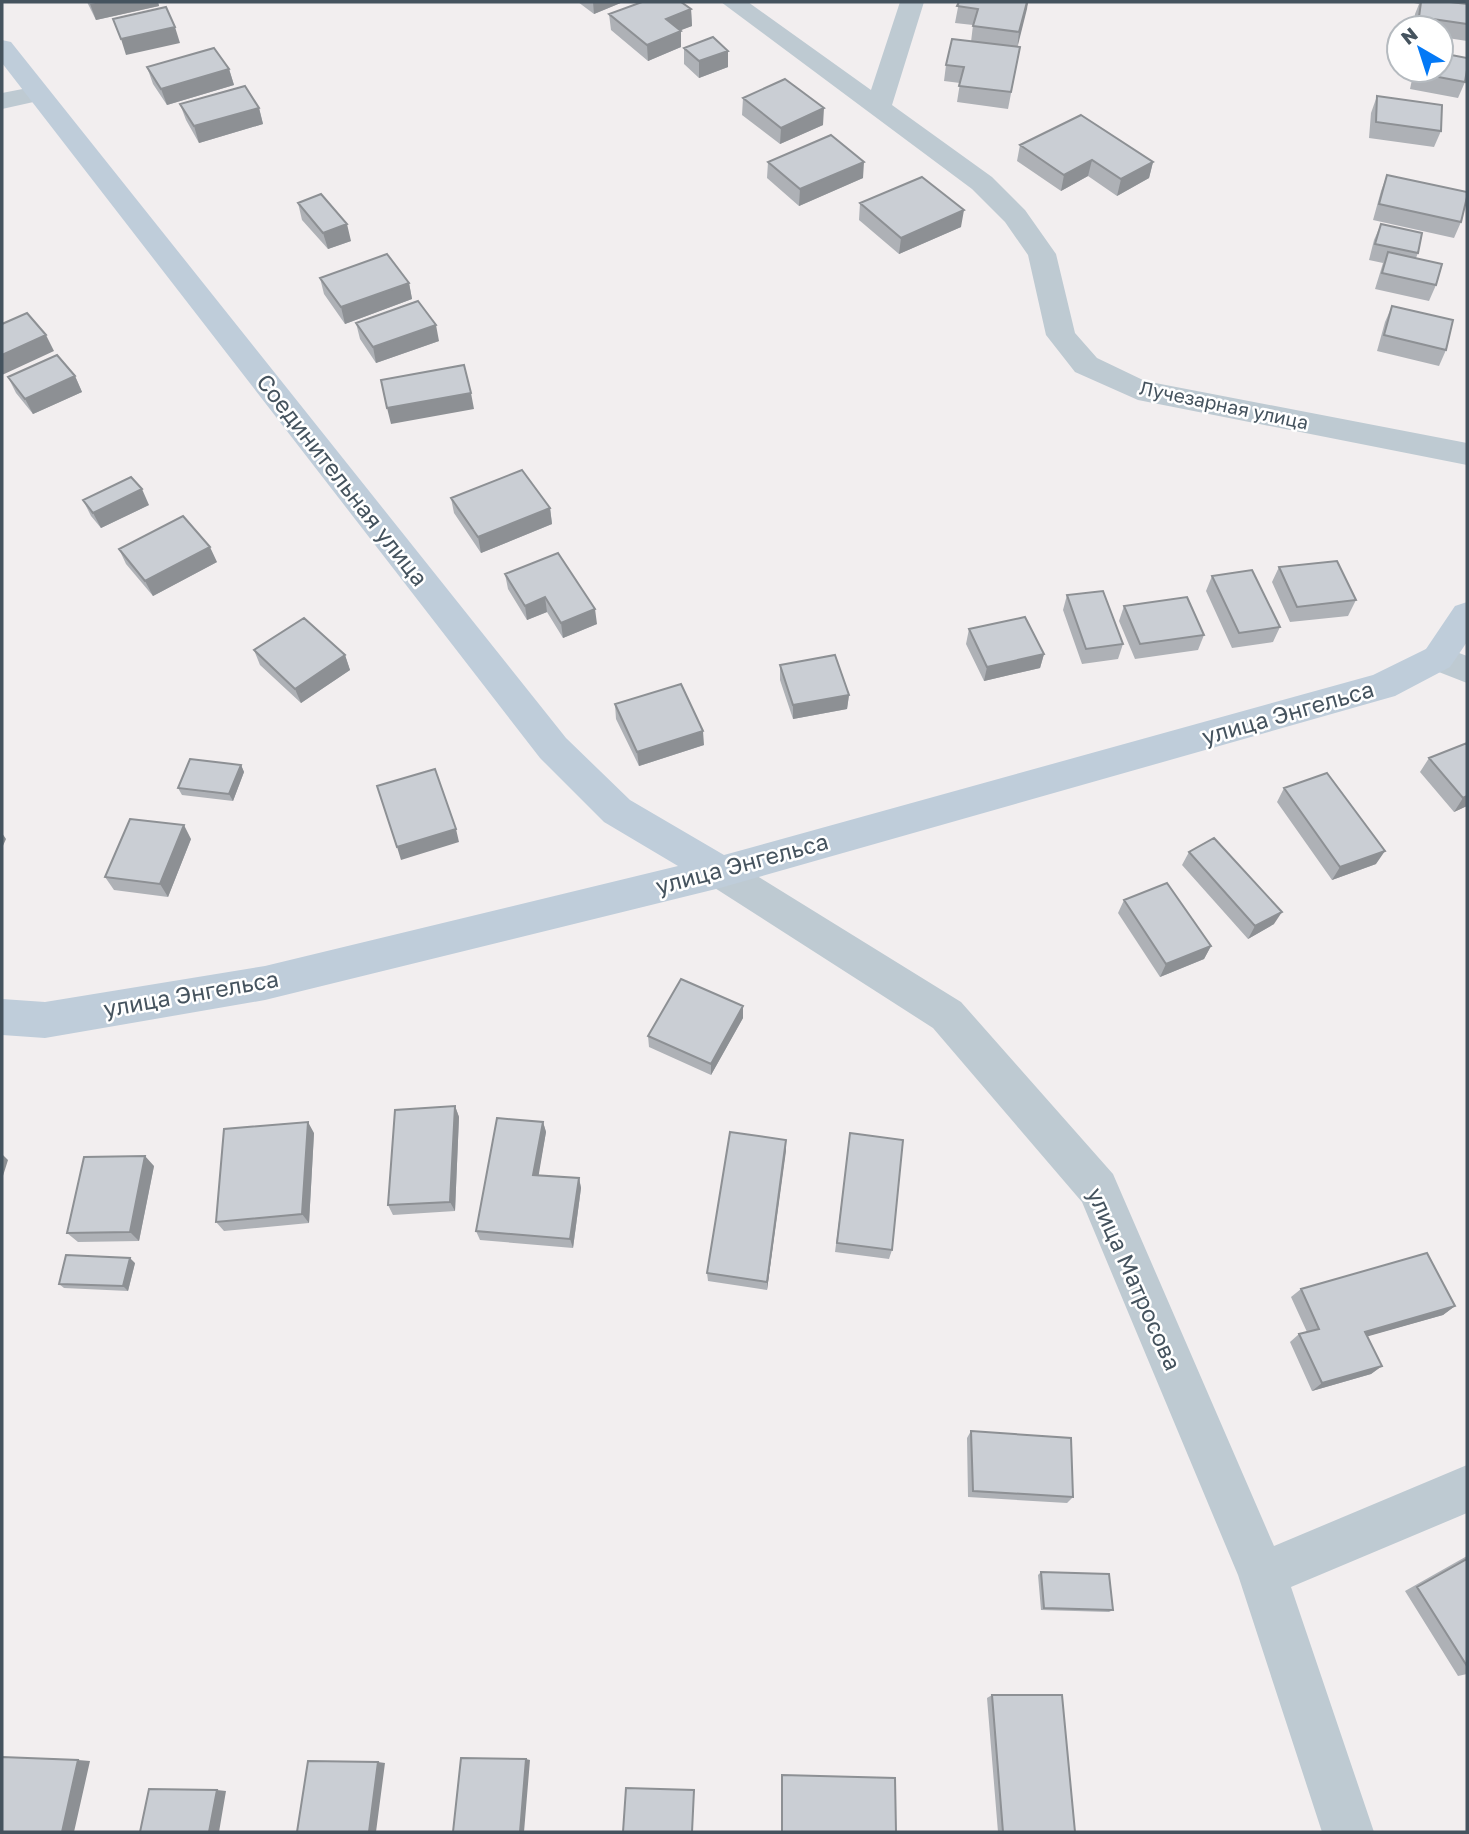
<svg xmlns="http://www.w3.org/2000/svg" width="1469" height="1834" font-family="'Golos Text',sans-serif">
<rect width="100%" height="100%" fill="#f2eeef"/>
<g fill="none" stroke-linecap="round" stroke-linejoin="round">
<path fill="#becad2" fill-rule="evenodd" d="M 721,2 L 748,2 L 871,90 L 900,2 L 924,2 L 892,105 L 992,177 L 1025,210 L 1056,254 L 1075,333 L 1097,358 L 1145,381 L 1467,443 L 1467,465 L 1138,400 L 1075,372 L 1046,335 L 1028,255 L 1005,222 L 972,189 Z
M 38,86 L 47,89 L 51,94 L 47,99 L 2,109 L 2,93 Z
M 1438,645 L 1467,656 L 1467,683 L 1426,667 L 1421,658 L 1426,649 Z
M 720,856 L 733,861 L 961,1002 L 1113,1174 L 1274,1546 L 1467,1465 L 1467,1513 L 1291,1587 L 1374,1832 L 1322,1832 L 1238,1575 L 1082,1202 L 933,1028 L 707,883 L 701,872 L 707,861 Z"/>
<path fill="#bfcdda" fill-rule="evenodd" d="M 2,40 L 11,42 L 566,738 L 630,800 L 724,855 L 1373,675 L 1426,649 L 1455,606 L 1467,602 L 1467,642 L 1450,667 L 1395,696 L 720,888 L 265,1000 L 45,1038 L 2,1035 L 2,999 L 45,1002 L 265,966 L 678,866 L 604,822 L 540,758 L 2,63 Z"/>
</g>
<path fill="#aeb1b6" d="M 87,2 L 158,2 L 159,6 L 96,20 Z
M 578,2 L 623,2 L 594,14 Z
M 959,2 L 1028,2 L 1017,47 L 1020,47 L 1008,109 L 957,102 L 960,83 L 944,81 L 946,65 L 971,42 L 973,25 L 955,23 Z
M 1409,2 L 1450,2 L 1467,4 L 1467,41 L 1441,37 L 1441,28 L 1413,28 L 1415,14 L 1419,4 Z
M 691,9 L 692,26 L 680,30 L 681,47 L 648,61 L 611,30 L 609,14 Z
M 684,48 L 728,67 L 699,78 L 684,64 Z
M 147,67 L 229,69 L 234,85 L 167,105 L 153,84 Z
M 1414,70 L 1441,70 L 1465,82 L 1458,98 L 1410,89 Z
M 1377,96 L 1441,131 L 1434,147 L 1369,138 L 1371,113 Z
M 743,98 L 823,125 L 780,144 L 742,115 Z
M 180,104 L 259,108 L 263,124 L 199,143 L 186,120 Z
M 1020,145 L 1153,162 L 1149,178 L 1117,196 L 1088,176 L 1061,191 L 1017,161 Z
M 768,162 L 863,178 L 799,206 L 767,178 Z
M 1387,175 L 1461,222 L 1454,238 L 1373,220 L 1381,191 Z
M 298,203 L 351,241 L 328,249 L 302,220 Z
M 860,203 L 961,227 L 899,254 L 859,220 Z
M 1381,224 L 1418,253 L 1416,258 L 1436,285 L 1429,301 L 1375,289 L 1383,263 L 1369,260 L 1374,240 Z
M 320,278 L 409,283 L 412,299 L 345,324 L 324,294 Z
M 1392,306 L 1446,350 L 1439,366 L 1377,351 L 1385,322 Z
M 356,323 L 439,341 L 376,363 L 360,339 Z
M 75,376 L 82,392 L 33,414 L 16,393 L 8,377 Z
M 451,498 L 550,508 L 552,524 L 481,553 L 454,513 Z
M 83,500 L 149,505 L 101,528 L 91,516 Z
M 119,549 L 217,562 L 153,596 L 126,564 Z
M 1279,567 L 1356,600 L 1348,616 L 1290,622 L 1272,582 Z
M 505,574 L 597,624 L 563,638 L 547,612 L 527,620 L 508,589 Z
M 1212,576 L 1280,627 L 1273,642 L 1232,648 L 1206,591 Z
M 1067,595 L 1123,644 L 1118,659 L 1082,664 L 1063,610 Z
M 1124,606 L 1204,635 L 1198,650 L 1135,659 L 1119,621 Z
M 969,629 L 1044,654 L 1040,668 L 984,681 L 966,644 Z
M 254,650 L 345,655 L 350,670 L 301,703 L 260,665 Z
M 780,665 L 849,695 L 847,709 L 793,719 L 780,680 Z
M 615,704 L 704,745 L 639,766 L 616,719 Z
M 1467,743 L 1467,806 L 1454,812 L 1420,772 L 1429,758 Z
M 241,765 L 244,772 L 233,801 L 182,795 L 178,788 Z
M 1284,788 L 1376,864 L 1332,880 L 1277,802 Z
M 191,839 L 168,897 L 114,890 L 105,877 Z
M 1189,852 L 1274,924 L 1248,939 L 1182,865 Z
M 1124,900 L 1211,946 L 1204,959 L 1160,977 L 1118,913 Z
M 743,1006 L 743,1018 L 711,1075 L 649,1047 L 648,1036 Z
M 455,1106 L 459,1117 L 455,1211 L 393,1215 L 388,1205 Z
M 543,1122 L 546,1132 L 538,1175 L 579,1178 L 581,1188 L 573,1248 L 480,1240 L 476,1231 Z
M 314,1133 L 309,1223 L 224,1231 L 216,1222 Z
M 786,1140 L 767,1290 L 708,1281 L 707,1273 Z
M 849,1143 L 892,1250 L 889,1259 L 835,1252 Z
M 154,1166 L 139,1241 L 78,1242 L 67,1233 Z
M 135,1263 L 128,1291 L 64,1288 L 59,1284 Z
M 1301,1289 L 1455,1306 L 1443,1315 L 1367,1336 L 1382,1366 L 1371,1374 L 1312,1391 L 1290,1342 L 1299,1334 L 1307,1332 L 1291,1297 Z
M 971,1431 L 1073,1497 L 1067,1503 L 968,1497 L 967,1438 Z
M 1467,1556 L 1467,1674 L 1458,1676 L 1405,1591 Z
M 1041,1572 L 1113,1610 L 1109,1612 L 1041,1610 L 1038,1575 Z
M 992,1695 L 1075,1832 L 998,1832 L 987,1698 Z
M 782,1775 L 896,1832 L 781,1832 Z"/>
<path fill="#8d9094" d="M 101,2 L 158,2 L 159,6 L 96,20 L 90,4 Z
M 593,2 L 623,2 L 594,14 Z
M 1027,2 L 1028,2 L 1027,9 L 1017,49 L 1019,32 Z
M 691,9 L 692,26 L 666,36 L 666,19 Z
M 175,27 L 180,43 L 126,55 L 121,39 Z
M 681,31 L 681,47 L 648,61 L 647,45 Z
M 728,51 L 728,67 L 699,78 L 699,61 Z
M 229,69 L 234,85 L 167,105 L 161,89 Z
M 259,108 L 263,124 L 199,143 L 194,126 Z
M 824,108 L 823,125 L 780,144 L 781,128 Z
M 1092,160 L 1088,176 L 1061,191 L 1064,175 Z
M 864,162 L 863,178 L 799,206 L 800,189 Z
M 1153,162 L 1149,178 L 1117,196 L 1121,179 Z
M 964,210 L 961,227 L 899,254 L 901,238 Z
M 347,224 L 351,241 L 328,249 L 323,233 Z
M 409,283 L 412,299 L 345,324 L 341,307 Z
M 436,325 L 439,341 L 376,363 L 373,347 Z
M 46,335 L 54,351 L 2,375 L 2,355 Z
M 75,376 L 82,392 L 33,414 L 25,399 Z
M 471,393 L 474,409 L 391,424 L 387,408 Z
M 142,489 L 149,505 L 101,528 L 93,513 Z
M 550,508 L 552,524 L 481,553 L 478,537 Z
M 210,547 L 217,562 L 153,596 L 145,581 Z
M 545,597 L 547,612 L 527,620 L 525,606 Z
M 595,609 L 597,624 L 563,638 L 561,623 Z
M 1044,654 L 1040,668 L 984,681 L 987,667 Z
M 345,655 L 350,670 L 301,703 L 295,689 Z
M 849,695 L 847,709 L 793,719 L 793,705 Z
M 703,731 L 704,745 L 639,766 L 637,752 Z
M 241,765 L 244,772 L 233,801 L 229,794 Z
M 1467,796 L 1467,806 L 1454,812 L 1463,798 Z
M 184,825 L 191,839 L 168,897 L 160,884 Z
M 456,829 L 459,842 L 401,860 L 397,847 Z
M 2,833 L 6,839 L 2,848 Z
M 1385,851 L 1376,864 L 1332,880 L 1340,867 Z
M 1282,912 L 1274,924 L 1248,939 L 1255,926 Z
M 1211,946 L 1204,959 L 1160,977 L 1166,964 Z
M 743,1006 L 743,1018 L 711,1075 L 711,1064 Z
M 455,1106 L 459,1117 L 455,1211 L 450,1202 Z
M 308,1122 L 314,1133 L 309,1223 L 302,1214 Z
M 543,1122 L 546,1132 L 537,1185 L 533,1175 Z
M 786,1140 L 786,1151 L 767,1290 L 767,1282 Z
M 2,1154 L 8,1160 L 2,1179 Z
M 145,1156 L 154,1166 L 139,1241 L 130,1232 Z
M 579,1178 L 581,1188 L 573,1248 L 570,1239 Z
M 130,1258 L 135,1263 L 128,1291 L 123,1286 Z
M 1455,1306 L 1443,1315 L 1355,1340 L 1365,1332 Z
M 1382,1366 L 1371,1374 L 1312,1391 L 1322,1383 Z
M 526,1759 L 530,1760 L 524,1832 L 520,1832 Z
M 78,1760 L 90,1761 L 74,1832 L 62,1832 Z
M 378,1762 L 385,1763 L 376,1832 L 369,1832 Z
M 217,1790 L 226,1791 L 219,1832 L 209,1832 Z"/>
<path fill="#caced4" stroke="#8d9094" stroke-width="2" d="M 642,2 L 681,2 L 691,9 L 666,19 L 681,31 L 647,45 L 609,14 Z
M 959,2 L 1027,2 L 1019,32 L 973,26 L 978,9 L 957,6 Z
M 1421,2 L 1450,2 L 1467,4 L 1467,24 L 1419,17 Z
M 166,7 L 175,27 L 121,39 L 113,19 Z
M 713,37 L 728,51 L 699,61 L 684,48 Z
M 952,39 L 1020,47 L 1011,92 L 959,86 L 964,67 L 946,65 Z
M 214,48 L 229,69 L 161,89 L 147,67 Z
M 1441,53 L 1467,58 L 1467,70 L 1465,82 L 1417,73 L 1417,70 L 1441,70 Z
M 785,79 L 824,108 L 781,128 L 743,98 Z
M 245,86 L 259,108 L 194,126 L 180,104 Z
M 1377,96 L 1442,105 L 1441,131 L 1376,122 Z
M 1081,115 L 1153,162 L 1121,179 L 1092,160 L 1064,175 L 1020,145 Z
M 831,135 L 864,162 L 800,189 L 768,162 Z
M 1387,175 L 1467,192 L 1467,197 L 1461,222 L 1379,204 Z
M 922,177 L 964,210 L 901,238 L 860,203 Z
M 321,194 L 347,224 L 323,233 L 298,203 Z
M 1381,224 L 1422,233 L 1418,253 L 1375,244 Z
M 1388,252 L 1442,264 L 1436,285 L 1382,273 Z
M 387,254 L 409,283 L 341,307 L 320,278 Z
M 418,301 L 436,325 L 373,347 L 356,323 Z
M 1392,306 L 1453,320 L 1446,350 L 1384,335 Z
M 27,313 L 46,335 L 2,355 L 2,324 Z
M 57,355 L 75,376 L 25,399 L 8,377 Z
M 464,365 L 471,393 L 387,408 L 381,380 Z
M 522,470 L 550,508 L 478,537 L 451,498 Z
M 131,477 L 142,489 L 93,513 L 83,500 Z
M 183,516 L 210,547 L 145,581 L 119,549 Z
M 558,553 L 595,609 L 561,623 L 545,597 L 525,606 L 505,574 Z
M 1337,561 L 1356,600 L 1297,607 L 1279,567 Z
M 1252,570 L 1280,627 L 1239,633 L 1212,576 Z
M 1103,591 L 1123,644 L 1086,649 L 1067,595 Z
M 1187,597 L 1204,635 L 1140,644 L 1124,606 Z
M 1025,617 L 1044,654 L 987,667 L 969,629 Z
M 304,618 L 345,655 L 295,689 L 254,650 Z
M 835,655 L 849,695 L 793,705 L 780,665 Z
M 681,684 L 703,731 L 637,752 L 615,704 Z
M 1467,743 L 1467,796 L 1463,798 L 1429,758 Z
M 190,759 L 241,765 L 229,794 L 178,788 Z
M 435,769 L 456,829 L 397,847 L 377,786 Z
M 1327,773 L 1385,851 L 1340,867 L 1284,788 Z
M 130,819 L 184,825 L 160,884 L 105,877 Z
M 1214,838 L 1282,912 L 1255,926 L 1189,852 Z
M 1167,883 L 1211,946 L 1166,964 L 1124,900 Z
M 681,979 L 743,1006 L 711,1064 L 648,1036 Z
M 455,1106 L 450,1202 L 388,1205 L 395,1110 Z
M 497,1118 L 543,1122 L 533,1175 L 579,1178 L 570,1239 L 476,1231 Z
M 308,1122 L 302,1214 L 216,1222 L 224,1129 Z
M 730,1132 L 786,1140 L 767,1282 L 707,1273 Z
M 850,1133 L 903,1140 L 892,1250 L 837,1243 Z
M 145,1156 L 130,1232 L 67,1233 L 84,1157 Z
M 1427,1253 L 1455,1306 L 1365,1332 L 1382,1366 L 1322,1383 L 1299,1334 L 1319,1329 L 1301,1289 Z
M 66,1255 L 130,1258 L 123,1286 L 59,1284 Z
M 971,1431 L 1071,1438 L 1073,1497 L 973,1491 Z
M 1467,1559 L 1467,1666 L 1417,1587 Z
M 1041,1572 L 1109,1574 L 1113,1610 L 1044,1608 Z
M 992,1695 L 1062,1695 L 1075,1832 L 1003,1832 Z
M 2,1757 L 78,1760 L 62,1832 L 2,1832 Z
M 461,1758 L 526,1759 L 520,1832 L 453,1832 Z
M 308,1761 L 378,1762 L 369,1832 L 297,1832 Z
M 782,1775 L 895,1778 L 896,1832 L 782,1832 Z
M 626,1788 L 694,1790 L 692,1832 L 623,1832 Z
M 149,1789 L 217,1790 L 209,1832 L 140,1832 Z"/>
<g text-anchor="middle" stroke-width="5" stroke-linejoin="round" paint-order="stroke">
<g font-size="19" fill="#45535e" stroke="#fff">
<text transform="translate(1224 405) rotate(12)" y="7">Лучезарная улица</text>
</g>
<g font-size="23" fill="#45535e" stroke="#fff">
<text transform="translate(342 480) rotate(52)" y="8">Соединительная улица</text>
<text transform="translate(1288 713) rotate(-16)" y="8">улица Энгельса</text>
<text transform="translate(742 864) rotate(-15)" y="8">улица Энгельса</text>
<text transform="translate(191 994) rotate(-10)" y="8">улица Энгельса</text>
<text transform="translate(1134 1279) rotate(66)" y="8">улица Матросова</text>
</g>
</g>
<rect width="1469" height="1834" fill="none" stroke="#45535e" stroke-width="7"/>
<g transform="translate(1420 49) rotate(321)"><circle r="33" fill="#ffffff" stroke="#b5babf" stroke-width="2"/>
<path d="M0-5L12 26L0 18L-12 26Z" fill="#0479f6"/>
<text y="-10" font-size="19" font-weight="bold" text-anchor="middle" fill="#45535e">N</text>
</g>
</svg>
